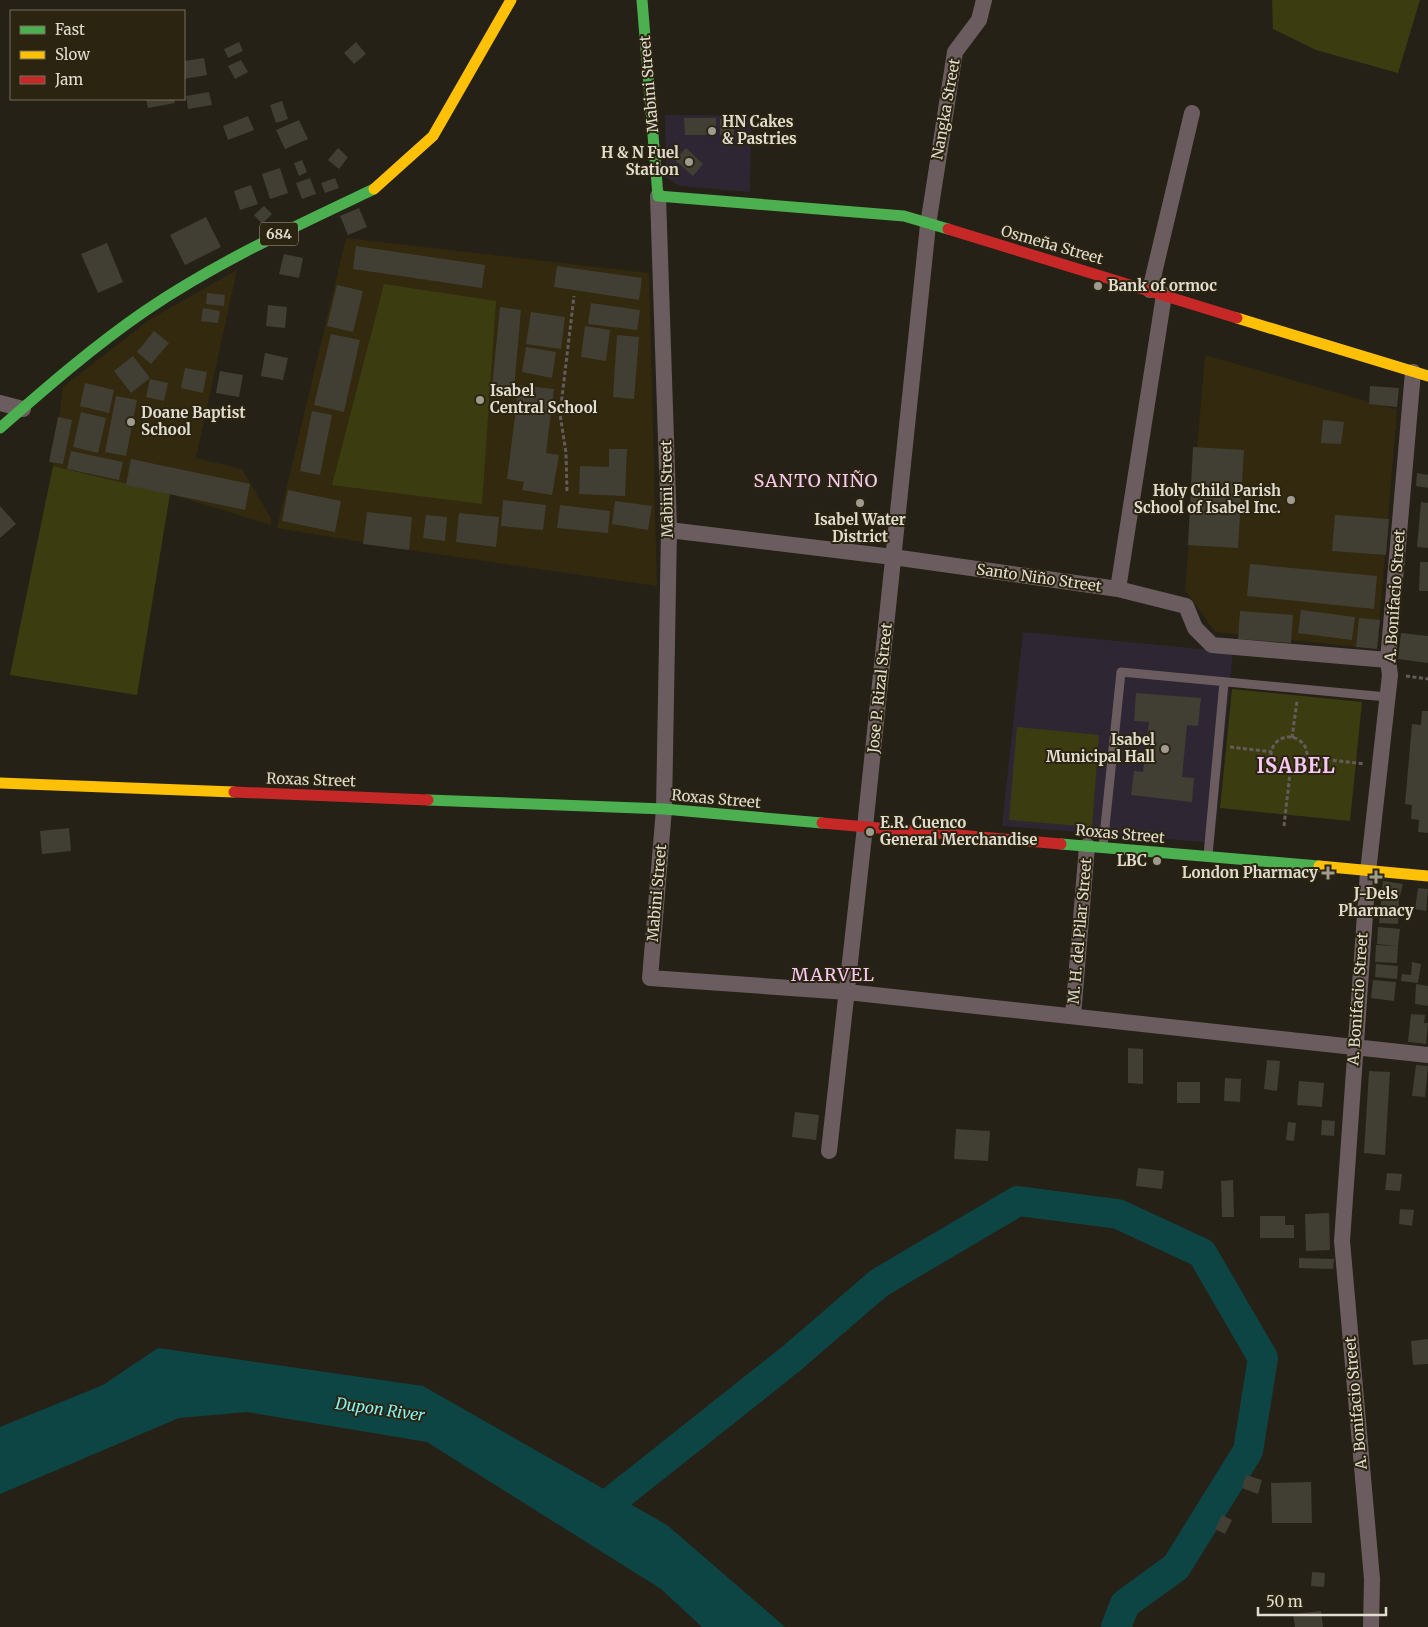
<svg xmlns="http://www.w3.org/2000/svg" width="1428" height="1627" font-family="Merriweather,serif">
<rect width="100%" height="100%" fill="#252116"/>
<path fill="#2e2733" d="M 665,115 L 751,116 L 750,192 L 680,186 L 666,178 Z
M 1023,632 L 1233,652 L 1214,843 L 1002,826 Z"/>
<path fill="#32290f" d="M 346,238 L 649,273 L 657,586 L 422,552 L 277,528 Z
M 237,270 L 196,458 L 242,469 L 271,518 L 271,525 L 170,494 L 53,466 L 63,387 L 149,320 Z
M 1205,355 L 1397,410 L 1377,649 L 1215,632 L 1185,590 Z"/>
<path fill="#3b3d11" d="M 1272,0 L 1420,0 L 1398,73 L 1316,50 L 1273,29 Z
M 384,284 L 496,301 L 482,504 L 332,485 Z
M 53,466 L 170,494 L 137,695 L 10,675 Z
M 1232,689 L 1362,702 L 1350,821 L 1220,808 Z
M 1017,727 L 1099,735 L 1092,827 L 1009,820 Z"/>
<path fill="#0d4545" d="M 158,1348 L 423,1386 L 667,1525 L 785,1627 L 702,1627 L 661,1589 L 427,1442 L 247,1412 L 179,1418 L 0,1494 L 0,1427 L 103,1385 Z"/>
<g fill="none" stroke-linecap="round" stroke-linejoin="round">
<path stroke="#0d4545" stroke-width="30" d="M 593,1516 L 792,1358 L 879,1283 L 1018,1201 L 1118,1214 L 1202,1253 L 1263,1358 L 1248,1451 L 1176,1567 L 1125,1604 L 1116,1627"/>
</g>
<path fill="#413e34" d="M 239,42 L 243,51 L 228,58 L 224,49 Z
M 356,42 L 366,54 L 354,64 L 344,53 Z
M 204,58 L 207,75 L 184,79 L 184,61 Z
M 241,60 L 248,72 L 235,79 L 228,66 Z
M 209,92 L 212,105 L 188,109 L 186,96 Z
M 146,99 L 174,99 L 175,103 L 148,108 Z
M 282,101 L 288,119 L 276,123 L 270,105 Z
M 248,116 L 254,130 L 228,140 L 223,126 Z
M 684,118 L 716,118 L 716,135 L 685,135 Z
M 733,118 L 734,135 L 720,135 L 720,119 Z
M 299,120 L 308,139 L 285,149 L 276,130 Z
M 338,148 L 348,157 L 339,169 L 328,160 Z
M 686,148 L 703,164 L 693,176 L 675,160 Z
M 302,160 L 307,172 L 299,176 L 294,163 Z
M 280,168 L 288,193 L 270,199 L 262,174 Z
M 310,178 L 316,194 L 302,199 L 296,183 Z
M 335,178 L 339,188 L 325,193 L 321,183 Z
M 251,185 L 258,204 L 240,210 L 234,191 Z
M 264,206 L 272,214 L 262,224 L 254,215 Z
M 359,208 L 367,227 L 348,235 L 340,216 Z
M 206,217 L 221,247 L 185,265 L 170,235 Z
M 107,243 L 123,282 L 98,293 L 81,254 Z
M 356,246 L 485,265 L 482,288 L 353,269 Z
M 284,254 L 303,258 L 299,278 L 279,274 Z
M 557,266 L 642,278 L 639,300 L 554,287 Z
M 337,285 L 363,291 L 353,332 L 327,326 Z
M 207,293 L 225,295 L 224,306 L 206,304 Z
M 591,303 L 640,310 L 637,330 L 588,324 Z
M 268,305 L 287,307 L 285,328 L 266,326 Z
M 500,307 L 521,310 L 514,389 L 492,387 Z
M 203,308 L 220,311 L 218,323 L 201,321 Z
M 531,312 L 565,317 L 561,349 L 526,344 Z
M 585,326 L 610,330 L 606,361 L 581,357 Z
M 154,331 L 169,343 L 151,364 L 137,352 Z
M 331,334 L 360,340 L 344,412 L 314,405 Z
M 617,335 L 639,337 L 634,399 L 613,397 Z
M 526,347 L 556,352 L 552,378 L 522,372 Z
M 265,353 L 288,358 L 283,380 L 261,376 Z
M 133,356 L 150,378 L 131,393 L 114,371 Z
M 185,368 L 207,372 L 203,393 L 181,388 Z
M 220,371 L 243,375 L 239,397 L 216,393 Z
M 150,379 L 168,383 L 164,401 L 146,397 Z
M 85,383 L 114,390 L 109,413 L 80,406 Z
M 519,385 L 554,389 L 546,453 L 559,455 L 552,495 L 522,490 L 524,482 L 507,479 Z
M 1370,386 L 1399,388 L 1397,407 L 1369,404 Z
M 116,396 L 137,400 L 126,456 L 105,452 Z
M 312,411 L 332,415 L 320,475 L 300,471 Z
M 81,412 L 106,418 L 98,453 L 73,447 Z
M 58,417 L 72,420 L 63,464 L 49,462 Z
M 1323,420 L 1344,422 L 1341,444 L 1321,443 Z
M 1193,447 L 1244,450 L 1238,548 L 1188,545 Z
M 609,449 L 627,449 L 625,496 L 579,494 L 580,466 L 609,467 Z
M 71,451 L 123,462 L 119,480 L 67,469 Z
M 131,459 L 250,484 L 245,510 L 126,485 Z
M 1417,473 L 1428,475 L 1428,488 L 1416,486 Z
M 288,490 L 341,501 L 335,532 L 282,521 Z
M 503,500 L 546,505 L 543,530 L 501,526 Z
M 615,501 L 652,506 L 648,530 L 612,524 Z
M 1421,502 L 1428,503 L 1428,548 L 1417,547 Z
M 560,505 L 610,511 L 608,533 L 557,528 Z
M 0,506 L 16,524 L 0,538 Z
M 367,512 L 412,517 L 409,550 L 363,544 Z
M 459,513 L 499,517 L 496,547 L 456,542 Z
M 426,515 L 447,517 L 445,541 L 423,538 Z
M 1335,515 L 1389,519 L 1386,555 L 1332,551 Z
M 1420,562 L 1428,562 L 1428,591 L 1419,591 Z
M 1250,564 L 1377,576 L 1374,609 L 1247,596 Z
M 1301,610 L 1355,617 L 1352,640 L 1298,633 Z
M 1240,611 L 1293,615 L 1291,643 L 1238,639 Z
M 1359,618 L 1380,620 L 1377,649 L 1356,647 Z
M 1401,633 L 1428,636 L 1428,663 L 1398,659 Z
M 1136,693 L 1201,698 L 1198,726 L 1187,725 L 1182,777 L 1194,778 L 1192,802 L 1131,795 L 1134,771 L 1143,772 L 1149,722 L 1134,721 Z
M 1422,711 L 1428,711 L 1428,833 L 1418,832 L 1419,820 L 1411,819 L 1412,805 L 1405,804 L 1412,724 L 1421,725 Z
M 69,828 L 71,851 L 42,854 L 40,831 Z
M 1383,881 L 1403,884 L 1399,899 L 1398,924 L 1379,923 Z
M 1418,888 L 1428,889 L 1426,911 L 1415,909 Z
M 1378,927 L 1400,929 L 1398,946 L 1377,944 Z
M 1376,945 L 1398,946 L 1397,963 L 1375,962 Z
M 1412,962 L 1421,964 L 1418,983 L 1401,981 L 1402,974 L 1411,975 Z
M 1376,964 L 1398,966 L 1397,979 L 1375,977 Z
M 1373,980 L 1396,982 L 1394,1001 L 1371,998 Z
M 1416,984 L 1428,986 L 1428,1006 L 1415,1004 Z
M 1411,1014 L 1425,1015 L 1424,1023 L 1428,1023 L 1426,1044 L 1408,1042 Z
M 1128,1048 L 1143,1049 L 1143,1084 L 1128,1083 Z
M 1267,1060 L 1280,1061 L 1277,1091 L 1264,1089 Z
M 1416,1065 L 1428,1066 L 1425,1097 L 1412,1096 Z
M 1369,1071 L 1390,1072 L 1385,1155 L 1364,1153 Z
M 1225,1078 L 1241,1079 L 1240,1102 L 1224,1101 Z
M 1299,1081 L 1324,1083 L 1322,1107 L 1297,1105 Z
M 1177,1082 L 1200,1082 L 1200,1103 L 1177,1103 Z
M 795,1112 L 819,1115 L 816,1140 L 792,1137 Z
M 1322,1120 L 1335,1121 L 1334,1136 L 1321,1135 Z
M 1288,1122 L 1296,1123 L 1294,1141 L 1286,1140 Z
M 956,1129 L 990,1131 L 988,1161 L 954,1159 Z
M 1138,1168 L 1164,1171 L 1162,1189 L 1136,1186 Z
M 1387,1173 L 1402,1174 L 1400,1191 L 1385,1190 Z
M 1233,1180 L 1234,1217 L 1222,1217 L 1221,1181 Z
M 1400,1209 L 1414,1210 L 1412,1226 L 1399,1224 Z
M 1329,1213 L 1330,1250 L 1306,1251 L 1305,1214 Z
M 1260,1216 L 1285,1216 L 1285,1225 L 1294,1225 L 1294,1238 L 1260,1238 Z
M 1299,1258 L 1334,1259 L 1333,1269 L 1299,1268 Z
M 1428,1339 L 1428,1364 L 1413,1365 L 1411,1341 Z
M 1246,1475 L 1262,1480 L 1258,1494 L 1242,1488 Z
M 1311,1482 L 1312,1523 L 1272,1523 L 1271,1483 Z
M 1222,1515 L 1232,1520 L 1225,1534 L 1215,1529 Z
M 1312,1572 L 1325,1573 L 1324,1587 L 1311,1586 Z
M 1321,1611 L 1323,1627 L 1295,1627 L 1293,1614 Z"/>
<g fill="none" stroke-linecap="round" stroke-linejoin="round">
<path stroke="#655b5a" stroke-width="3" stroke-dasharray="4 2.5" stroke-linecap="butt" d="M 567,491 L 566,453 L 560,414 L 574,296
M 1406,676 L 1428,679
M1271 755a18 18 0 1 1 36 0a18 18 0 1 1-36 0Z
M 1292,738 L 1297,701
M 1230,747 L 1272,752
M 1307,757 L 1364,764
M 1284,826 L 1290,773"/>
<path stroke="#6b5d5f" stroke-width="9" d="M 1103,846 L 1121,672 L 1387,697
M 1208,855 L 1224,682"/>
<path stroke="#6b5d5f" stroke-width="16" d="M 658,196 L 669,530 L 664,809 L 650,978 L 847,992 L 1428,1055
M 1150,290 L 1192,113
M 0,403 L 23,409
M 669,530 L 893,557 L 1118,589 L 1186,606 L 1195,628 L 1212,645 L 1388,660
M 1118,589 L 1164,295
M 1073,1016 L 1087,846
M 829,1151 L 865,827 L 928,225 L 955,52 L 979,20 L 984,0
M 1371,1627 L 1372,1579 L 1342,1241 L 1368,872 L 1390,675 L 1388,660 L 1413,372"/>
<path stroke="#4caf50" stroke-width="11" d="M 642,0 L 658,196 L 904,216 L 948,229
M 0,428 C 47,387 94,346 145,311 C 217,262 296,226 374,189
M 428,800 L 664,809 L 822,823
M 1061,844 L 1319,866"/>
<path stroke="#ffc107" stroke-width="11" d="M 374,189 L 433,136 L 511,0
M 1237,318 L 1428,376
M 0,783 L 234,792
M 1319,866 L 1428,876"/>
<path stroke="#c62828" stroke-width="11" d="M 948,229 L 1237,318
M 234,792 L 428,800
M 822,823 L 1061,844"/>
</g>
<g fill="#9f9b8f" stroke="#2b2410" stroke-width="2">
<circle cx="712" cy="131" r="5"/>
<circle cx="689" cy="162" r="5"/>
<circle cx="1098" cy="286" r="5"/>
<circle cx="480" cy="400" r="5"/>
<circle cx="131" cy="422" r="5"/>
<circle cx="1291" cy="500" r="5"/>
<circle cx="860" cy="503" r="5"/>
<circle cx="1165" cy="749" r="5"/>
<circle cx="870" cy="832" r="5"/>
<circle cx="1157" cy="861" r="5"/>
<path d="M1325.5 865.5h5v5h5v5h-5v5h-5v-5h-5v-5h5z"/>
<path d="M1373.5 869.5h5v5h5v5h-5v5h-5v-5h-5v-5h5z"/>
</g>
<g text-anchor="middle" stroke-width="4" stroke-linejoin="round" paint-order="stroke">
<rect fill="#2b2410" stroke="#aaa596" stroke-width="1" x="260" y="222.5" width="38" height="23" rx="4"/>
<g font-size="14" font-weight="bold" fill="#e1dcd0">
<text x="279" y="239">684</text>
</g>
<g font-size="15" fill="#e1dcd0" stroke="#2b2410">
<text transform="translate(649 84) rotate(-95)" y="5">Mabini Street</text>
<text transform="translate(946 109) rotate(-80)" y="5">Nangka Street</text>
<text transform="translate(1052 245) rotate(16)" y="5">Osmeña Street</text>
<text transform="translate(667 489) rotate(-91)" y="5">Mabini Street</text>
<text transform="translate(1039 578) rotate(8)" y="5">Santo Niño Street</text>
<text transform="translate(1395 596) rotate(-86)" y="5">A. Bonifacio Street</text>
<text transform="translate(880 688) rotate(-84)" y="5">Jose P. Rizal Street</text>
<text transform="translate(311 780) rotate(2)" y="5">Roxas Street</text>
<text transform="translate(716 799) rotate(5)" y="5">Roxas Street</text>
<text transform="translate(1120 834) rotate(5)" y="5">Roxas Street</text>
<text transform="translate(657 893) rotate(-85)" y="5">Mabini Street</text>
<text transform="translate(1080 931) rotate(-85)" y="5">M. H. del Pilar Street</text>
<text transform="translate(1358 999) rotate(-86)" y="5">A. Bonifacio Street</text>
<text transform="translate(1356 1403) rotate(-95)" y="5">A. Bonifacio Street</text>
</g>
<g font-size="15" font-weight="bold" fill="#e1dcd0" stroke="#2b2410" text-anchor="start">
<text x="722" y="127">HN Cakes<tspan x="722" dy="17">&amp; Pastries</tspan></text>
<text x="679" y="158" text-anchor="end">H &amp; N Fuel<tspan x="679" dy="17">Station</tspan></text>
<text x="1108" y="291">Bank of ormoc</text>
<text x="490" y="396">Isabel<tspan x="490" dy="17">Central School</tspan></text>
<text x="141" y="418">Doane Baptist<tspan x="141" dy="17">School</tspan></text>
<text x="1281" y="496" text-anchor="end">Holy Child Parish<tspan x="1281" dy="17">School of Isabel Inc.</tspan></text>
<text x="860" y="525" text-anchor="middle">Isabel Water<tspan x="860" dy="17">District</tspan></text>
<text x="1155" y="745" text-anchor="end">Isabel<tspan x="1155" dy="17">Municipal Hall</tspan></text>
<text x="880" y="828">E.R. Cuenco<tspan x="880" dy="17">General Merchandise</tspan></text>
<text x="1147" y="866" text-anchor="end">LBC</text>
<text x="1318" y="878" text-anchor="end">London Pharmacy</text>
<text x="1376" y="899" text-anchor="middle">J-Dels<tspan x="1376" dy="17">Pharmacy</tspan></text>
</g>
<g font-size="16" font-style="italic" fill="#83f3f5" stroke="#2b2410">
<text transform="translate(380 1409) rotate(8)" y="6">Dupon River</text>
</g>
<g font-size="18" letter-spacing="1" fill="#f8c8f4" stroke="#2b2410">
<text x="816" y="487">SANTO NIÑO</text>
<text x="833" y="981">MARVEL</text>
</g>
<g font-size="20" font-weight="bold" letter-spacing="1" fill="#f8c8f4" stroke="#2b2410">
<text x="1296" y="773">ISABEL</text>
</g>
</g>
<rect x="10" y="10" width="175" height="90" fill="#2b2410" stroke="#746e5d"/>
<rect x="20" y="26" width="25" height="8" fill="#4caf50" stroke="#746e5d"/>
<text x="55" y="35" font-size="15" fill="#e1dcd0">Fast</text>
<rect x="20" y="51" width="25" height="8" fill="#ffc107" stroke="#746e5d"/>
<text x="55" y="60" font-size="15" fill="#e1dcd0">Slow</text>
<rect x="20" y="76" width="25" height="8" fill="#c62828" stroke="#746e5d"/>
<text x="55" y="85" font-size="15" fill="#e1dcd0">Jam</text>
<path d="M1258 1607v8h128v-8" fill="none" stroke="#e1dcd0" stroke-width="2.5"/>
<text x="1266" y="1607" font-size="15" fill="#e1dcd0" stroke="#2b2410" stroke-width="4" paint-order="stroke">50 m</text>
</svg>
